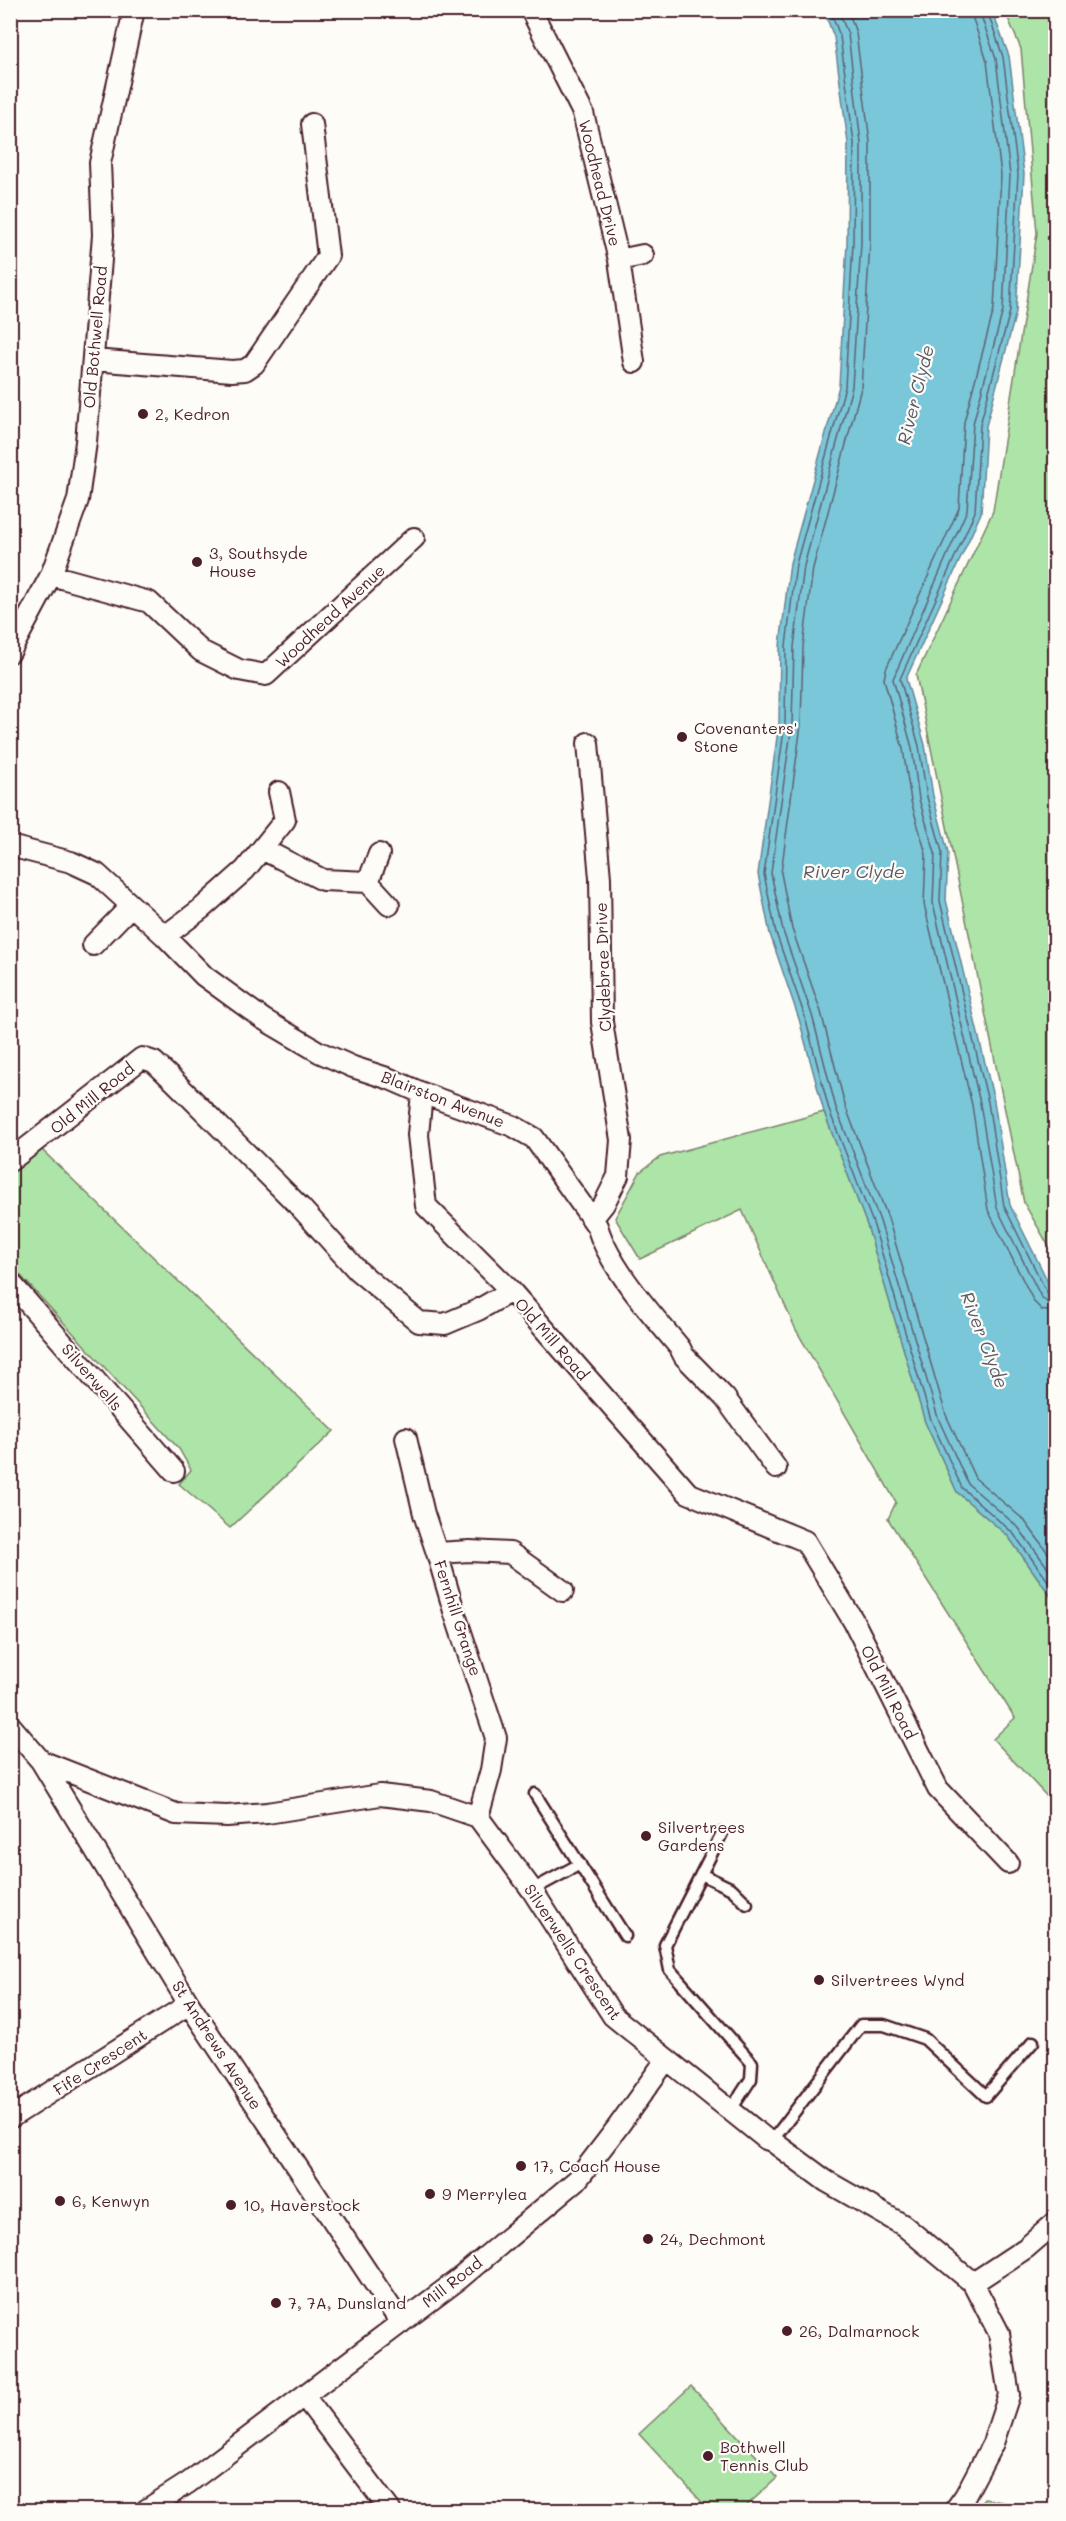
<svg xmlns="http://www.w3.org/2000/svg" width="1066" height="2521" font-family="Mali,sans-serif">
<rect width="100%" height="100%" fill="#fdfcf7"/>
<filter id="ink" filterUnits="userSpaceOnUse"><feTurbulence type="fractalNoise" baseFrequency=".0167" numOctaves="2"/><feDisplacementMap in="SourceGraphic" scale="12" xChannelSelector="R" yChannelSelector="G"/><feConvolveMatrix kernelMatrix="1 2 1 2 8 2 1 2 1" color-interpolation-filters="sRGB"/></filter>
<g filter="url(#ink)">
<path fill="#ade4a7" stroke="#7c8269" stroke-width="1.5" d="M 1005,11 L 1056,11 L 1055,1257 L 1024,1203 L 916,675 L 993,511 L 1037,233 L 1021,49 Z
M 824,1112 L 867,1225 L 925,1422 L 957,1492 L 1008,1536 L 1055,1602 L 1055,1805 L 993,1739 L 1015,1718 L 888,1519 L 896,1502 L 796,1330 L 742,1210 L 640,1259 L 615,1218 L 640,1172 L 660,1157 Z
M 40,1148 L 334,1431 L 230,1528 L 179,1484 L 191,1470 L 179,1449 L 11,1265 L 11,1167 Z
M 691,2386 L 777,2478 L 742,2510 L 709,2510 L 639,2434 Z
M 984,2499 L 1045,2509 L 1055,2501 L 1055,2510 L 976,2510 Z"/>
<path fill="#7ac7d9" stroke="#678493" stroke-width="1.5" d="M 824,11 L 992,11 L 1009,56 L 1024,174 L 1016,312 L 986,426 L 981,513 L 906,679 L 925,745 L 933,796 L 948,852 L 946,900 L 994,1101 L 1010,1205 L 1055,1296 L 1055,1602 L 1008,1536 L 957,1492 L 925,1422 L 867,1225 L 824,1112 L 799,1019 L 770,934 L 758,874 L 779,723 L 780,646 L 790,563 L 839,386 L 847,243 L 848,143 L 834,37 Z"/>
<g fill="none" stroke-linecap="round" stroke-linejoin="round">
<path stroke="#5d6271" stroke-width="1.5" d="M 830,10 L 840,36 L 854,143 L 853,243 L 845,387 L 796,564 L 786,646 L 785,723 L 764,874 L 776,933 L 805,1017 L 829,1110 L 873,1223 L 931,1420 L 962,1488 L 1013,1533 L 1056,1592
M 838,10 L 848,34 L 861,143 L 861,243 L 852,387 L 804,566 L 794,647 L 792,724 L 771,873 L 783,931 L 812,1015 L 836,1108 L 880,1221 L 938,1418 L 968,1484 L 1018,1527 L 1056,1579
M 848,10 L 856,33 L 870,142 L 870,243 L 861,388 L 813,568 L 803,647 L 801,725 L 781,873 L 792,929 L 821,1012 L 845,1105 L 888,1218 L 946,1415 L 975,1478 L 1024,1520 L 1056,1564
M 970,10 L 987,61 L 1001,175 L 994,309 L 964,422 L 959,508 L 886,669 L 884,679 L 903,749 L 911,801 L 926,854 L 924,904 L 972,1105 L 988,1210 L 1034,1302 L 1042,1310 L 1056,1313
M 979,10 L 996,59 L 1010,175 L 1003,310 L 973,424 L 967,510 L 893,679 L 912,748 L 919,799 L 935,853 L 933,903 L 980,1103 L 997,1208 L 1041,1297 L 1048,1303 L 1056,1304
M 987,10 L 1003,57 L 1018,174 L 1010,311 L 980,425 L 975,512 L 900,679 L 919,746 L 927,797 L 942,852 L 940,901 L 988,1102 L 1004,1206 L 1047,1293 L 1056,1297"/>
<defs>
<path id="service" d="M 535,1794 L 625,1936
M 722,1833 L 665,1945 L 670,1970 L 752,2063 L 751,2079 L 730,2111
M 701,1874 L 732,1889 L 747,1904
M 532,1890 L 580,1864
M 772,2141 L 861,2025 L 884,2025 L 925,2039 L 986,2096 L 1033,2042"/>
<path id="minor" d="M 531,10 L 583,113 L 619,260 L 634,362
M 619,260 L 643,255
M 93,360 L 232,371 L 245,370 L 254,364 L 328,256 L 312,124
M 51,575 L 149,602 L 201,651 L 239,670 L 266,675 L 414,538
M 10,652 L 51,575 L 78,500 L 86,442 L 103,235 L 100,163 L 134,10
M 588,743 L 600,878 L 602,1022 L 621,1140 L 618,1176 L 604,1204 L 592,1219
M 10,846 L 71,862 L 97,874 L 165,936 L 204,976 L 263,1019 L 319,1052 L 353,1067 L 390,1079 L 422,1093 L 513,1126 L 534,1138 L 597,1226 C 610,1269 652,1314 680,1348 L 684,1356 L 725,1398 L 776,1468
M 262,849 L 323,880 L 368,882 L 389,905
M 368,882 L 379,854
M 165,936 L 201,909 L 245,870 L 285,820 L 279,792
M 93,945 L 131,906
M 422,1093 L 418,1135 L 426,1206 L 511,1291
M 10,1161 L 142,1058 L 154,1062 L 174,1081 L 301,1208 L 357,1270 L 419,1322 L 445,1324 L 478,1310 L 511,1291 L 688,1493 L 805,1541 L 854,1622 L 938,1789 L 1008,1863
M 10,1282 L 174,1471
M 406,1438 L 424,1514 L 437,1553
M 10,1725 L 41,1761 L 176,1814 L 227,1816 L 267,1813 L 380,1795 L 431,1801 L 478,1817 L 532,1890 L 613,2016 L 766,2139 L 772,2141 L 826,2181 L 903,2225 L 973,2283 L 999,2333 L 1009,2395 L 993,2443 L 965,2496 L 955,2510
M 41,1761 L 189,2004 L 401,2323
M 478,1817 L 491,1770 L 496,1738 L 454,1611 L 437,1553 L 470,1551 L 510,1553 L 563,1591
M 10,2118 L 189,2004
M 973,2283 L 1026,2248 L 1056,2222
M 304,2396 L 390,2510
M 146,2510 L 188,2483 L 459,2279 L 577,2180 L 617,2128 L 666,2060"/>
</defs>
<use href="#service" stroke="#4a1f2b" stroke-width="15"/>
<use href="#minor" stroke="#4a1f2b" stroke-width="24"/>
<use href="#service" stroke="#fdfcf7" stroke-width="10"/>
<use href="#minor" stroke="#fdfcf7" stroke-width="20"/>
</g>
</g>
<g fill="#4a1f2b" stroke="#fdfcf7" stroke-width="2">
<circle cx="143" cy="414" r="6"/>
<circle cx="197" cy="562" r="6"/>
<circle cx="682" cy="737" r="6"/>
<circle cx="646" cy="1836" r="6"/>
<circle cx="819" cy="1980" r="6"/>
<circle cx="521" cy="2166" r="6"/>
<circle cx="430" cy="2194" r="6"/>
<circle cx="60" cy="2201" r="6"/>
<circle cx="231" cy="2205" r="6"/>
<circle cx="648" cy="2239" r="6"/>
<circle cx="276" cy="2303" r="6"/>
<circle cx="787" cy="2331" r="6"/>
<circle cx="708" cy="2456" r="6"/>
</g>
<g text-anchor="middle" stroke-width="4.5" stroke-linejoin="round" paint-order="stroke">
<g font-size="16" fill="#4a1f2b" stroke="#fdfcf7">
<text transform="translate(600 183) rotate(76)" y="6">Woodhead Drive</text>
<text transform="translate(95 337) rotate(-85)" y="6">Old Bothwell Road</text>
<text transform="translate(330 616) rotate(-43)" y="6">Woodhead Avenue</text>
<text transform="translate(603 967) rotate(-92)" y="6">Clydebrae Drive</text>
<text transform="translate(92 1098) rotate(-39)" y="6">Old Mill Road</text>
<text transform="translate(443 1099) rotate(21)" y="6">Blairston Avenue</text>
<text transform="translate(552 1339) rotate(49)" y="6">Old Mill Road</text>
<text transform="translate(92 1377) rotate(49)" y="6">Silverwells</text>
<text transform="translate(458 1618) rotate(72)" y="6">Fernhill Grange</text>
<text transform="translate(889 1692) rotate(63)" y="6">Old Mill Road</text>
<text transform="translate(573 1952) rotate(56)" y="6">Silverwells Crescent</text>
<text transform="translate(217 2045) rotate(57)" y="6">St Andrews Avenue</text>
<text transform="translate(100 2062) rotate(-33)" y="6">Fife Crescent</text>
<text transform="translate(452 2282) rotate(-38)" y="6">Mill Road</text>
</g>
<g font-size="16" fill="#4a1f2b" stroke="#fdfcf7" text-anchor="start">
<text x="155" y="420">2, Kedron</text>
<text x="209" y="559">3, Southsyde<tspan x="209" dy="18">House</tspan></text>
<text x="694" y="734">Covenanters'<tspan x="694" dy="18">Stone</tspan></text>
<text x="658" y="1833">Silvertrees<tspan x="658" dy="18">Gardens</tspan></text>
<text x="831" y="1986">Silvertrees Wynd</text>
<text x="533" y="2172">17, Coach House</text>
<text x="442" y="2200">9 Merrylea</text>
<text x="72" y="2207">6, Kenwyn</text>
<text x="243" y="2211">10, Haverstock</text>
<text x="660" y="2245">24, Dechmont</text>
<text x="288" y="2309">7, 7A, Dunsland</text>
<text x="799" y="2337">26, Dalmarnock</text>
<text x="720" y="2453">Bothwell<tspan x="720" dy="18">Tennis Club</tspan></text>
</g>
<g font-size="18" font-style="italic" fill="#5b5a68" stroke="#fdfcf7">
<text transform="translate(916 395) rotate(-76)" y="6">River Clyde</text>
<text x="854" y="878">River Clyde</text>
<text transform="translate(984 1340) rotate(69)" y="6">River Clyde</text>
</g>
</g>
<rect width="1066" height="2521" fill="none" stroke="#fdfcf7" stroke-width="36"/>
<rect x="18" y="18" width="1030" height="2485" fill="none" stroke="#4a1f2b" stroke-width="2" filter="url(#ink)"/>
</svg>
